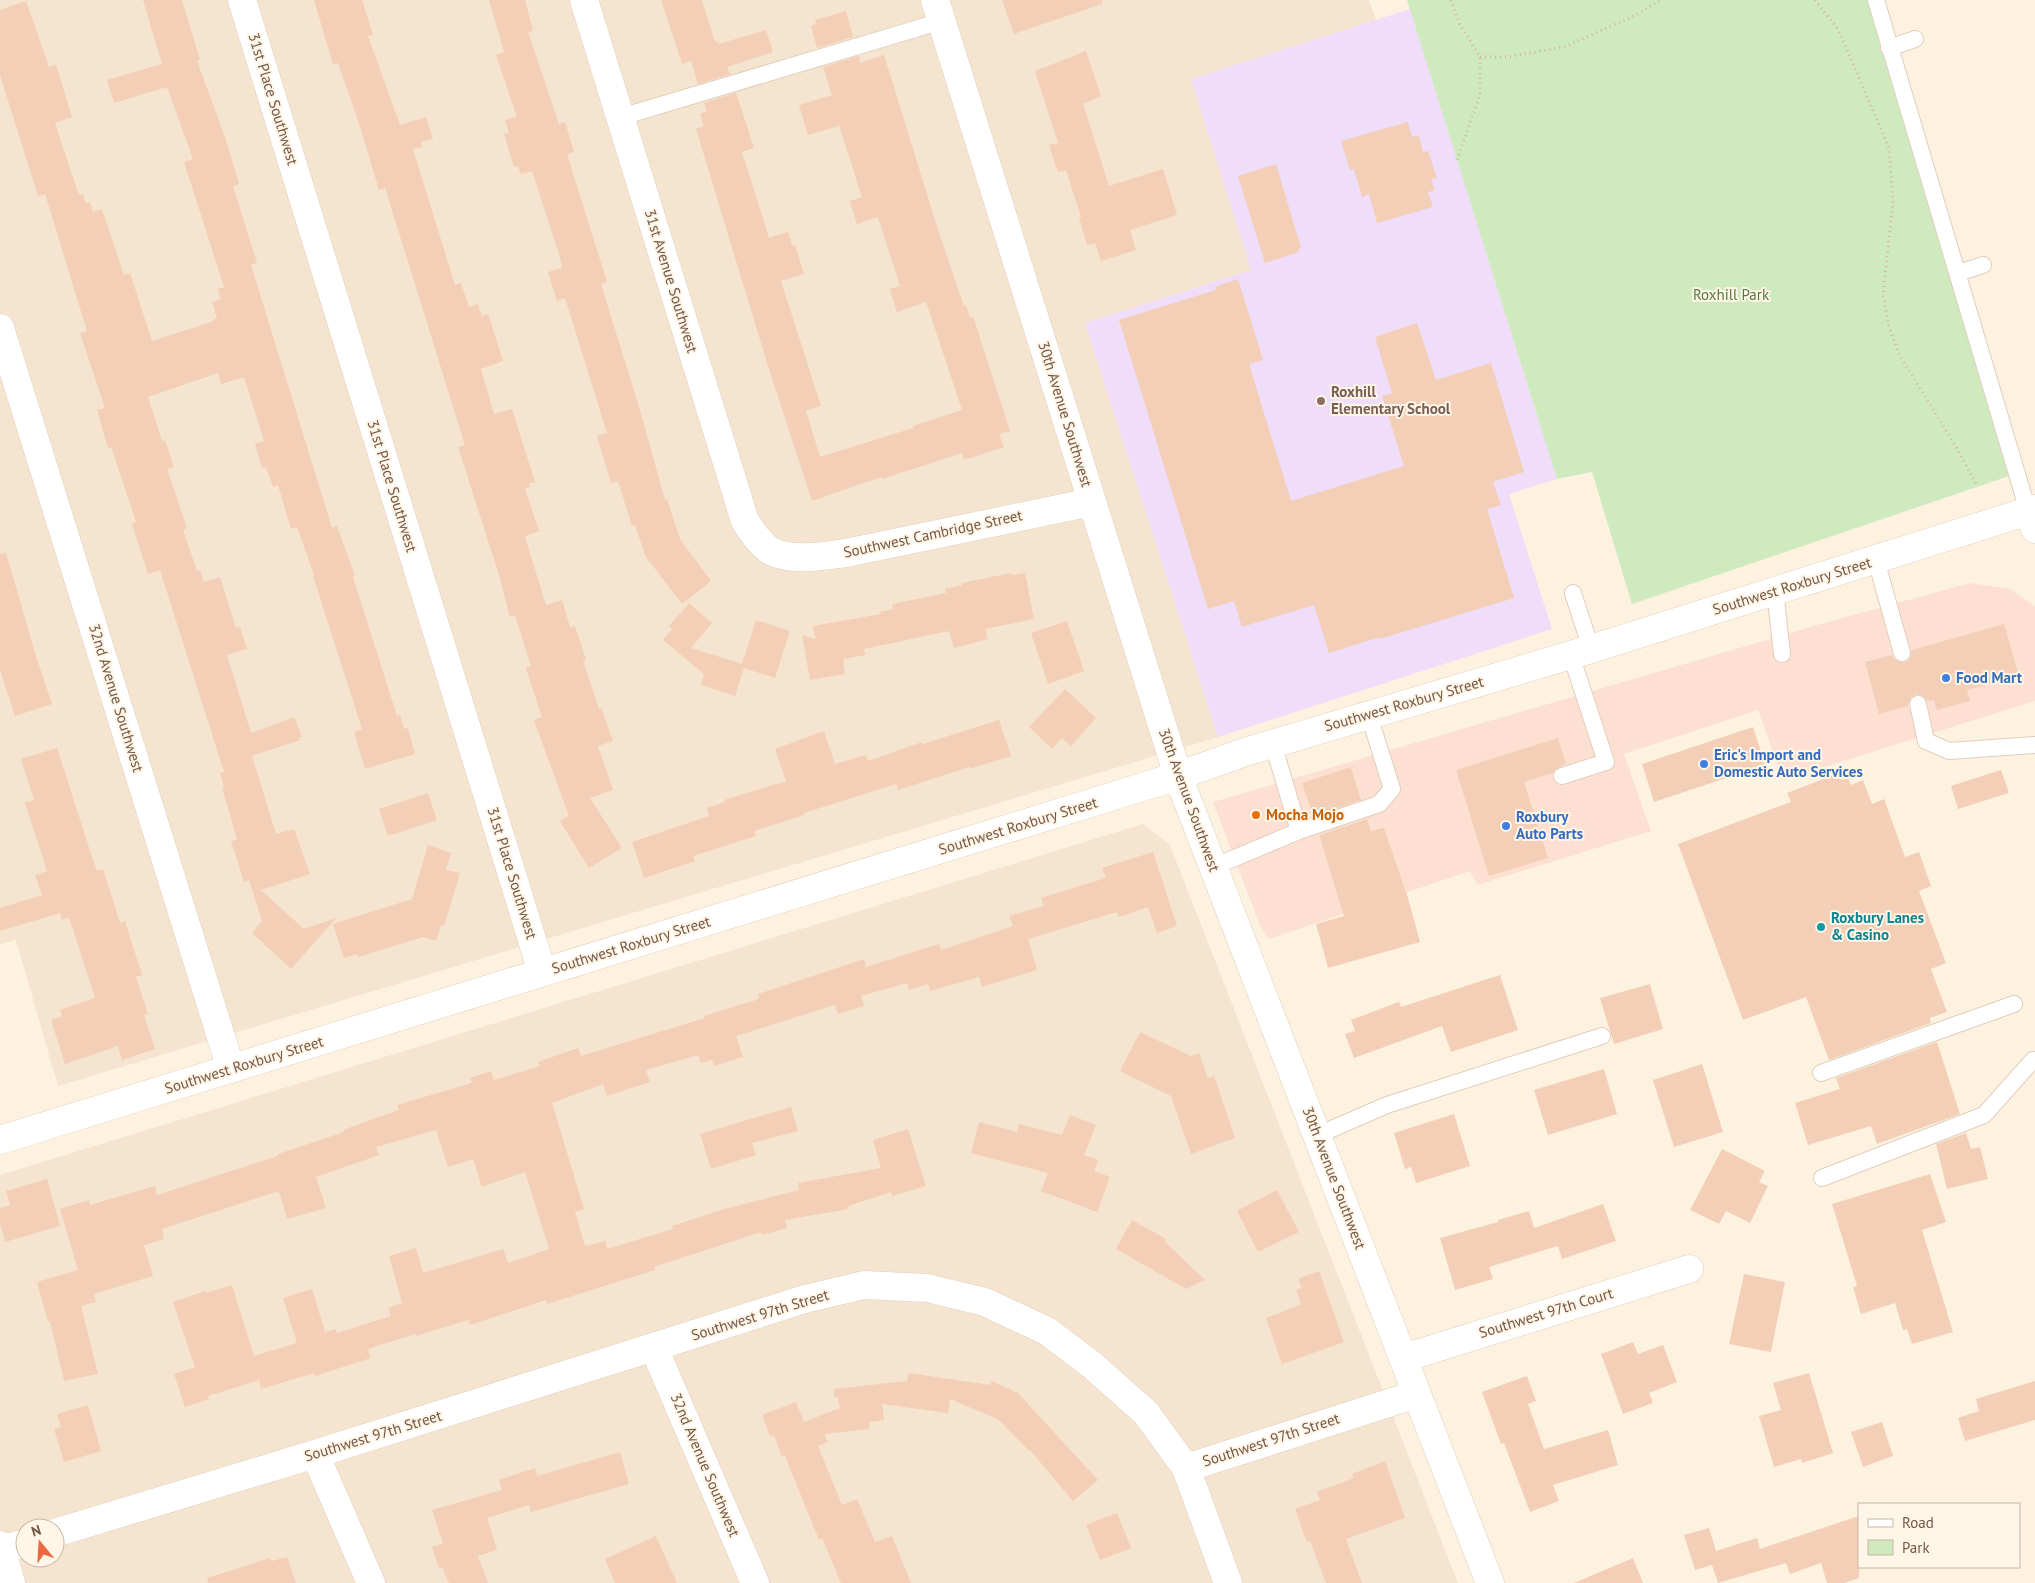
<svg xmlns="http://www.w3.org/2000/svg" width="2035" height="1583" font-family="'PT Sans',sans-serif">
<rect width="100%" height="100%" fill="#fdf2e0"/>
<path fill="#f5e4cf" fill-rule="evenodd" d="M 0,0 L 1369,0 L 1376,20 L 1191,79 L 1252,270 L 1085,323 L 1218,737 L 58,1086 L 16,940 L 0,944 Z
M 1143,824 L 1170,845 L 1458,1583 L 0,1583 L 0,1175 ZM 25,1528 L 55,1528 L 55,1558 L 25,1558 Z"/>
<path fill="#fee0d3" d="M 1970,583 L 2010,589 L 2035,606 L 2035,701 L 1783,780 L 1758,710 L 1624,754 L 1651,831 L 1477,885 L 1470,871 L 1269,939 L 1261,928 L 1213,802 L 1824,623 Z"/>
<path fill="#efddf9" d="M 1410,9 L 1557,479 L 1509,494 L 1552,629 L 1218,737 L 1085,323 L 1251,270 L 1191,79 Z"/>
<path fill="#d0eabf" d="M 1407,0 L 1869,0 L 2021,472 L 1632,604 L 1592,472 L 1557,479 Z"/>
<path fill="#f3cfb7" d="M 143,0 L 182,0 L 200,60 L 197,61 L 225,137 L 239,184 L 233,186 L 257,263 L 251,265 L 313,466 L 332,528 L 337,526 L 355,576 L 353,577 L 397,716 L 400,715 L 404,729 L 408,728 L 415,754 L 365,769 L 354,732 L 362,729 L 313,576 L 314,575 L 297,527 L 291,529 L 278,485 L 273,487 L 266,467 L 262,468 L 255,444 L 264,441 L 244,377 L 221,384 L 218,373 L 148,397 L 162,441 L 165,440 L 174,467 L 167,469 L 187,528 L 183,530 L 197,571 L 200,570 L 204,582 L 220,577 L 236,628 L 240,627 L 247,649 L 227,655 L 251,733 L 294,717 L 302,737 L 299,738 L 300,740 L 252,756 L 276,834 L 294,829 L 310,874 L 261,890 L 304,929 L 336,918 L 291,969 L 252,933 L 262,921 L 249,880 L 244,882 L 231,841 L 237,839 L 222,788 L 224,787 L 220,773 L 224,772 L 160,570 L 148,574 L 132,524 L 136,522 L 111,447 L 108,448 L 97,410 L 105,408 L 80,333 L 87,331 L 45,194 L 38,196 L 0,75 L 0,10 L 26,1 L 49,67 L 56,65 L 72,117 L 55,123 L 79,195 L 83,194 L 86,203 L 90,202 L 93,212 L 102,209 L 124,275 L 130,273 L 152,341 L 214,321 L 214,319 L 217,318 L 212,302 L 221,299 L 218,289 L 224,287 L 184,162 L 193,159 L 167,87 L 114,103 L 107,80 L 162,64 Z
M 314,0 L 362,0 L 373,35 L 368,36 L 400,125 L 426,117 L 433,139 L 421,142 L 422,147 L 413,149 L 455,285 L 461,283 L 469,307 L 478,304 L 482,316 L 488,314 L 500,351 L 503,361 L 481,369 L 494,414 L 512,409 L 535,482 L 529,483 L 530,487 L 525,489 L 539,531 L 525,536 L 530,553 L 546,605 L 562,600 L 570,627 L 575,626 L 586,660 L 583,661 L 599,709 L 601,708 L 613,741 L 598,746 L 613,790 L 590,798 L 622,848 L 589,868 L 560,821 L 569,816 L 534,720 L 542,717 L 526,668 L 531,666 L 515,615 L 510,617 L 499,575 L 458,447 L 465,445 L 385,188 L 379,190 L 359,123 L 338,63 L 333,64 Z
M 489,0 L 525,0 L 533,31 L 528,32 L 559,124 L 565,122 L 574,152 L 567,154 L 568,157 L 607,282 L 601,284 L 640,410 L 665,500 L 667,499 L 680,539 L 711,581 L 682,604 L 646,557 L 635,525 L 632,526 L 618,481 L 611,483 L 597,436 L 607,433 L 565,298 L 557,301 L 548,272 L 562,268 L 560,257 L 532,171 L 521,174 L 518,166 L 514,167 L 504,134 L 509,133 L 505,120 L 517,117 L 496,55 L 504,52 Z
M 661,0 L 702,0 L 715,42 L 718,41 L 719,44 L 766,30 L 773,52 L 727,67 L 730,74 L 698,84 L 691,61 L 682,64 Z
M 1002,0 L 1102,0 L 1102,4 L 1014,34 Z
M 846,11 L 853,37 L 817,48 L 811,26 L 816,24 L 815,20 Z
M 1086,51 L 1101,96 L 1083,104 L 1109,186 L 1163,169 L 1177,215 L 1130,230 L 1136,250 L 1101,261 L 1095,243 L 1087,245 L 1079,218 L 1081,217 L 1066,170 L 1058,172 L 1049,145 L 1058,143 L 1035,71 Z
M 884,55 L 938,230 L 964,306 L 966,305 L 970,318 L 973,316 L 1010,431 L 999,434 L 1004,447 L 964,460 L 962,453 L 882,479 L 881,477 L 812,501 L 768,366 L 696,129 L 704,126 L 700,114 L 707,111 L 704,103 L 736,93 L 754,148 L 742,152 L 769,238 L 788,232 L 792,246 L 795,245 L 804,274 L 781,281 L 821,406 L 806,411 L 820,457 L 913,428 L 913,426 L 962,410 L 926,302 L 897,312 L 890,289 L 900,286 L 878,217 L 857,224 L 850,201 L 862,197 L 839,126 L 808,135 L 799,105 L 832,95 L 823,67 L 859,56 L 860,63 Z
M 1408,122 L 1412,137 L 1419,135 L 1423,152 L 1428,151 L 1437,178 L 1431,179 L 1435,190 L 1428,192 L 1433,207 L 1377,223 L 1369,194 L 1362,197 L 1354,169 L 1350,170 L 1341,141 Z
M 1276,164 L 1301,248 L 1298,249 L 1299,252 L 1265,263 L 1238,176 Z
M 1238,279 L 1263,360 L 1249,364 L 1291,501 L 1404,466 L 1382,396 L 1392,393 L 1375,337 L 1417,323 L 1436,380 L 1491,363 L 1524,472 L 1493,482 L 1501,505 L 1487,509 L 1514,598 L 1380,639 L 1380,637 L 1329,653 L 1314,605 L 1242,627 L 1234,601 L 1208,609 L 1119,320 L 1216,290 L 1215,287 Z
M 6,553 L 36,656 L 52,704 L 15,716 L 0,670 L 0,554 Z
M 1011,573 L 1012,575 L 1025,573 L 1034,619 L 985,629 L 988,639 L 954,648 L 949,631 L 864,649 L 865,655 L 843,659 L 845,674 L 810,680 L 802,635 L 816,639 L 813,626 L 881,614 L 880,612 L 893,609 L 892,604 L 946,593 L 945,589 L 962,585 L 962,583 Z
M 689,603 L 712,623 L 691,648 L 742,664 L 756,620 L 790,631 L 775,678 L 744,668 L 735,696 L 701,685 L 704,674 L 663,640 L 672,629 L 669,626 Z
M 1067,621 L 1084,671 L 1048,684 L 1031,633 Z
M 2004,624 L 2019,676 L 1967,690 L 1970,701 L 1937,710 L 1934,700 L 1928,701 L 1922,695 L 1916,694 L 1911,697 L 1908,706 L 1879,714 L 1865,662 L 1892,655 L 1895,660 L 1904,663 L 1909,660 L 1912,650 Z
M 1065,689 L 1096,718 L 1071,746 L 1062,738 L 1052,749 L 1029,727 Z
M 999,720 L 1011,756 L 969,769 L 969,767 L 898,790 L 896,784 L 804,813 L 804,815 L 754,831 L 756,836 L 693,856 L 695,861 L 644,878 L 632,842 L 709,816 L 707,808 L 725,802 L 724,800 L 786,781 L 775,749 L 824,731 L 835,764 L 866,755 L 868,761 L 922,742 L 923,744 Z
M 1753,727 L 1765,765 L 1654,802 L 1642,764 Z
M 1558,738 L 1566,764 L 1559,767 L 1553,773 L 1524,782 L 1548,858 L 1489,876 L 1456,770 Z
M 57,748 L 92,857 L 97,871 L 103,869 L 120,923 L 125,921 L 142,975 L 136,977 L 148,1014 L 144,1015 L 155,1049 L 122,1060 L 118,1046 L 65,1064 L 51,1020 L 62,1016 L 60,1010 L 95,998 L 69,917 L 62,920 L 60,913 L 0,931 L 0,908 L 42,895 L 35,875 L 47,871 L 25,803 L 34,800 L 21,759 Z
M 1351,767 L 1361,800 L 1313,816 L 1302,783 Z
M 2001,770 L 2009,793 L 1958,809 L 1951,786 Z
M 1839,773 L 1842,780 L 1848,778 L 1851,785 L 1863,780 L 1872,804 L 1884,799 L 1905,857 L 1919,852 L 1931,886 L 1919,891 L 1946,963 L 1931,969 L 1947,1012 L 1930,1018 L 1931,1023 L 1829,1060 L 1806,997 L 1743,1020 L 1678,844 L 1791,802 L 1787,793 Z
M 428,793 L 437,820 L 388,836 L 379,809 Z
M 1367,819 L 1371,831 L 1384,828 L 1408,898 L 1420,942 L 1328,968 L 1316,924 L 1344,916 L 1319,835 Z
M 428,845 L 451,853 L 446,870 L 460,873 L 444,926 L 441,925 L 436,941 L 423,937 L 358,957 L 357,954 L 344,958 L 333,924 L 412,899 Z
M 1153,852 L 1177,926 L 1157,933 L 1148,907 L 1119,917 L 1117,912 L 1028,939 L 1037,970 L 982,987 L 979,977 L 930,991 L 928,984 L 909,990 L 907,983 L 861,996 L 864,1006 L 838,1014 L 835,1005 L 736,1036 L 743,1057 L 714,1066 L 712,1060 L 701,1063 L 698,1055 L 646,1070 L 650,1082 L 607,1096 L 603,1084 L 552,1103 L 584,1209 L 575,1212 L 585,1246 L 605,1241 L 607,1249 L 673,1229 L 672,1226 L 721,1210 L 799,1190 L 798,1183 L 881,1168 L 873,1140 L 908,1129 L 926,1186 L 892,1196 L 891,1192 L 848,1206 L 849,1209 L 785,1220 L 787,1228 L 762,1235 L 761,1232 L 654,1267 L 655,1270 L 547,1304 L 546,1300 L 470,1325 L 468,1320 L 416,1336 L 415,1334 L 368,1349 L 371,1358 L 315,1376 L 314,1373 L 261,1389 L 259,1380 L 208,1396 L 209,1399 L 185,1407 L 174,1374 L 195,1367 L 173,1302 L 205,1291 L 206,1293 L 232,1285 L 254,1356 L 297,1343 L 283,1298 L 312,1289 L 325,1332 L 336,1329 L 337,1333 L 391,1316 L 388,1308 L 402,1303 L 389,1256 L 416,1248 L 423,1273 L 503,1249 L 508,1263 L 549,1249 L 525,1172 L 482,1187 L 473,1159 L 448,1167 L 436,1130 L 376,1147 L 379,1155 L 316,1177 L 326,1208 L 287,1219 L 279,1191 L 162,1229 L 164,1239 L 144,1245 L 153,1276 L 94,1294 L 96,1302 L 81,1306 L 98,1374 L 64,1381 L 50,1321 L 48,1322 L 37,1282 L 78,1270 L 60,1209 L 89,1200 L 90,1205 L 155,1186 L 157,1195 L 278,1156 L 278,1154 L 344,1132 L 343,1130 L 399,1110 L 397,1105 L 472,1083 L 470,1078 L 491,1071 L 494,1080 L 540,1066 L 538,1062 L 578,1048 L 581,1056 L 705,1018 L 704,1016 L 759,999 L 758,994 L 864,959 L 866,967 L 939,944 L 941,950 L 1013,926 L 1009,916 L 1044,906 L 1041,898 L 1106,878 L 1102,868 Z
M 1500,975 L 1518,1030 L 1451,1052 L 1442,1026 L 1354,1058 L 1345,1034 L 1355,1031 L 1351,1020 L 1399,1002 L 1401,1007 Z
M 1650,984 L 1663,1029 L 1614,1044 L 1600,998 Z
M 1140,1032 L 1191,1056 L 1199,1053 L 1208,1078 L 1214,1076 L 1235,1138 L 1191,1154 L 1171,1096 L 1120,1071 Z
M 1937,1042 L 1960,1114 L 1877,1144 L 1871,1126 L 1808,1145 L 1795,1103 L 1840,1089 L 1836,1078 Z
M 1702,1064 L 1723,1132 L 1674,1147 L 1653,1080 Z
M 1604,1069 L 1617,1114 L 1548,1135 L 1534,1090 Z
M 791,1107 L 798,1131 L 752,1143 L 756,1155 L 711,1169 L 700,1134 Z
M 1454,1114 L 1470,1166 L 1416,1183 L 1411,1167 L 1405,1169 L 1394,1133 Z
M 1070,1115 L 1096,1125 L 1084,1155 L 1098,1160 L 1094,1171 L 1110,1177 L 1097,1212 L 1041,1191 L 1048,1173 L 971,1153 L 979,1122 L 1017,1132 L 1019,1124 L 1062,1135 Z
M 1966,1133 L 1971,1149 L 1980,1147 L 1988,1179 L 1947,1189 L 1936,1144 Z
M 1722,1149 L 1765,1171 L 1759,1182 L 1768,1186 L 1750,1223 L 1726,1211 L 1719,1224 L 1690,1210 Z
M 1930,1174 L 1946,1222 L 1922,1230 L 1953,1332 L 1912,1344 L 1907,1329 L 1903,1330 L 1895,1303 L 1861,1314 L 1853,1287 L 1857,1286 L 1832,1204 Z
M 47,1179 L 60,1226 L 5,1242 L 0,1223 L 0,1208 L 10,1205 L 6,1191 Z
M 1277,1190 L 1299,1232 L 1258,1252 L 1237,1211 Z
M 1603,1204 L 1616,1241 L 1562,1259 L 1558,1246 L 1489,1267 L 1493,1279 L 1455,1290 L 1440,1238 L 1498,1222 L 1498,1220 L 1529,1211 L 1534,1228 Z
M 1132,1220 L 1166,1239 L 1165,1242 L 1205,1280 L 1186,1289 L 1116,1249 Z
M 1319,1271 L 1344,1342 L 1282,1364 L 1266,1318 L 1301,1304 L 1296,1290 L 1302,1288 L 1298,1279 Z
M 1744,1274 L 1785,1282 L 1771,1352 L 1729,1344 Z
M 1633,1342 L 1638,1354 L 1663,1345 L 1677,1382 L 1649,1393 L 1653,1403 L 1623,1414 L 1601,1354 Z
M 909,1373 L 990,1385 L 992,1381 L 1018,1393 L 1098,1480 L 1073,1501 L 1030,1450 L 1029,1451 L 998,1419 L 950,1399 L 948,1413 L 882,1404 L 884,1420 L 869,1422 L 870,1429 L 824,1434 L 828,1442 L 818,1446 L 842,1505 L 857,1499 L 875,1542 L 892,1536 L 911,1583 L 841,1583 L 822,1538 L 819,1540 L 785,1456 L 782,1457 L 774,1435 L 770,1436 L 762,1415 L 796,1402 L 804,1422 L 840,1408 L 838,1397 L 834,1397 L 834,1389 L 907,1381 Z
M 1809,1373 L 1833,1453 L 1802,1463 L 1801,1459 L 1774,1467 L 1759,1416 L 1781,1410 L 1773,1383 Z
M 1527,1376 L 1536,1401 L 1528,1404 L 1544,1449 L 1608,1430 L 1618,1465 L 1553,1485 L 1559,1501 L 1530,1512 L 1504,1443 L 1501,1444 L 1482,1392 Z
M 2035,1381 L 2035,1420 L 1965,1441 L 1958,1418 L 1979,1411 L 1976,1399 Z
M 88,1405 L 101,1451 L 64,1462 L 54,1429 L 61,1427 L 57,1414 Z
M 1882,1422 L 1893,1456 L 1863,1467 L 1851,1432 Z
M 620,1452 L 629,1484 L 531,1512 L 529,1505 L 487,1518 L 497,1550 L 478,1556 L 488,1583 L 449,1583 L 442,1567 L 439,1568 L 432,1547 L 443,1543 L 432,1510 L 502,1490 L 499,1480 L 535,1468 L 537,1476 Z
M 1385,1461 L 1405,1518 L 1346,1539 L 1362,1583 L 1326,1583 L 1310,1541 L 1307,1542 L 1295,1509 L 1320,1500 L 1317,1492 L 1354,1478 L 1352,1474 Z
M 1117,1513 L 1131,1548 L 1100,1560 L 1086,1525 Z
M 1859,1516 L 1859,1578 L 1844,1583 L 1827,1583 L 1821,1563 L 1790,1574 L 1786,1563 L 1718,1583 L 1712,1565 L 1695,1570 L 1684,1535 L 1709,1528 L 1716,1551 L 1757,1538 L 1760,1549 Z
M 656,1536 L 677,1583 L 615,1583 L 605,1559 Z
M 287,1557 L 296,1583 L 208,1583 L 207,1578 L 270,1558 L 272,1561 Z
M 1633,1558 L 1643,1583 L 1574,1583 Z"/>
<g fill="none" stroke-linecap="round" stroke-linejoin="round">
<defs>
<path id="lane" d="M 1876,0 L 2028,511
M 1889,48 L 1915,39
M 621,117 L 942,21
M 1958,273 L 1983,265
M 1876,560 L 1902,653
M 1775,590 L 1782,654
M 1573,593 L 1591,649
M 1918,704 L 1926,741 L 1949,751 L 2035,745
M 1273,744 L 1299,831
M 1562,776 L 1606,762 L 1571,655
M 1213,867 L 1299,831 L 1379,804 L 1392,789 L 1369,715
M 1821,1073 L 2014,1004
M 1318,1135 L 1387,1105 L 1602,1036
M 1822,1178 L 1984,1115 L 2033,1060"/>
<path id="street" d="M 242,0 L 542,972
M 584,0 L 745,521 C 752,532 762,548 775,553 C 798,561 823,556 846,553 L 1092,502
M 935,0 L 1178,776 L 1490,1583
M 0,328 L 231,1069
M 2028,511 L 2035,529
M 654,1348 L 755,1583
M 1404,1358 L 1689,1269
M 315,1454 L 371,1583
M 1186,1468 L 1417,1394
M 55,1533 L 315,1454 L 805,1299 L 864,1285 L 927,1288 L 985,1302 L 1047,1331 L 1092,1365 L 1146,1413 L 1186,1468 L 1228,1583
M 0,1545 L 11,1583
M 1,1550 L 25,1543"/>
<path id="secondary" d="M 0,1140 L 1178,776 L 1245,752 L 1591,649 L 2035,509"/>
</defs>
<use href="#lane" stroke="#e1cebc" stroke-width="18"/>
<use href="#street" stroke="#e1cebc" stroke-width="29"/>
<use href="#secondary" stroke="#e6cfba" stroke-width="29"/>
<path stroke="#d7b39b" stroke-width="3" stroke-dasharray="1 4" stroke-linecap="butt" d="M 1451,0 L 1460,25 L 1480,57 L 1480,95 L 1457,160
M 1815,0 L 1838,29 L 1889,148 L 1893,201 L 1883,295 L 1889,327 L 1900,356 L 1955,445 L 1976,484
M 1480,57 L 1506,57 L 1564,47 L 1638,14 L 1660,0"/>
<use href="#lane" stroke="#fff" stroke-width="16"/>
<use href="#street" stroke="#fff" stroke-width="28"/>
<use href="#secondary" stroke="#fff" stroke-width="28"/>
</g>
<circle fill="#8d6e63" stroke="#fff6e7" stroke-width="2" cx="1321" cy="401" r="5"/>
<g fill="#3f7fe0" stroke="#fff6e7" stroke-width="2">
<circle cx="1946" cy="678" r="5"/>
<circle cx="1704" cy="764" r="5"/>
<circle cx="1506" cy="826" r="5"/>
</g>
<circle fill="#e8710a" stroke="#fff6e7" stroke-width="2" cx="1256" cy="815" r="5"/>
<circle fill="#0f9aa8" stroke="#fff6e7" stroke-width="2" cx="1821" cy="927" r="5"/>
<g text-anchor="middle" stroke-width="4" stroke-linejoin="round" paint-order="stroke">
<g font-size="15" fill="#745747" stroke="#fff6e7">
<text transform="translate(273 99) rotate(73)" y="5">31st Place Southwest</text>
<text transform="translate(671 281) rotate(73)" y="5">31st Avenue Southwest</text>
<text transform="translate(1065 414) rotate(73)" y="5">30th Avenue Southwest</text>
<text transform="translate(392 486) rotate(73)" y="5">31st Place Southwest</text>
<text transform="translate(933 534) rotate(-12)" y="5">Southwest Cambridge Street</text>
<text transform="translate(1792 586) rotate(-17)" y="5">Southwest Roxbury Street</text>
<text transform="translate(116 698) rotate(73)" y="5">32nd Avenue Southwest</text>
<text transform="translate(1404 704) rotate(-16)" y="5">Southwest Roxbury Street</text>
<text transform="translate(1189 800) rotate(70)" y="5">30th Avenue Southwest</text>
<text transform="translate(1018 826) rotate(-17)" y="5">Southwest Roxbury Street</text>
<text transform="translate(512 873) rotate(73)" y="5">31st Place Southwest</text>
<text transform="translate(631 945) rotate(-17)" y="5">Southwest Roxbury Street</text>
<text transform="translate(244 1065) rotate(-17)" y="5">Southwest Roxbury Street</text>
<text transform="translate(1334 1178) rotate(69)" y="5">30th Avenue Southwest</text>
<text transform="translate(1546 1313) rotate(-17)" y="5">Southwest 97th Court</text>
<text transform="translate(760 1315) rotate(-17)" y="5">Southwest 97th Street</text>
<text transform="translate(373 1436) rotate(-17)" y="5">Southwest 97th Street</text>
<text transform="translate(1271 1440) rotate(-18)" y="5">Southwest 97th Street</text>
<text transform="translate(705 1465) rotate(67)" y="5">32nd Avenue Southwest</text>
</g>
<g font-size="15" fill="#507a3f" stroke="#fff6e7">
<text x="1731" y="300">Roxhill Park</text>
</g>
<g font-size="15" font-weight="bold" fill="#785e54" stroke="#fff6e7" text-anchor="start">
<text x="1331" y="397">Roxhill<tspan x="1331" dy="17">Elementary School</tspan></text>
</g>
<g font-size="15" font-weight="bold" fill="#366cbe" stroke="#fff6e7" text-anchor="start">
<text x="1956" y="683">Food Mart</text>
<text x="1714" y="760">Eric's Import and<tspan x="1714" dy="17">Domestic Auto Services</tspan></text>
<text x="1516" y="822">Roxbury<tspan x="1516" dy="17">Auto Parts</tspan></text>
</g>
<g font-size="15" font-weight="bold" fill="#c56008" stroke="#fff6e7" text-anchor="start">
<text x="1266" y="820">Mocha Mojo</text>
</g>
<g font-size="15" font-weight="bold" fill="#0d838f" stroke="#fff6e7" text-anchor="start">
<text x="1831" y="923">Roxbury Lanes<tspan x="1831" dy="17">&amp; Casino</tspan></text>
</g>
</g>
<rect x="1858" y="1503" width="162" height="65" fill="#fff6e7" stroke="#c7b6a7"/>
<rect x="1868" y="1519" width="25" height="8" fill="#ffffff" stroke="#c7b6a7"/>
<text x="1902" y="1528" font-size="15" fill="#745747">Road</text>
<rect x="1868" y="1540" width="25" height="15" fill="#d0eabf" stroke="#c7b6a7"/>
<text x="1902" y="1553" font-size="15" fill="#745747">Park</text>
<g transform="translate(40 1543) rotate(342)"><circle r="24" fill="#fff6e7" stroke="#c7b6a7"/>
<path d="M0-4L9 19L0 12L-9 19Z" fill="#eb6841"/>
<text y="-8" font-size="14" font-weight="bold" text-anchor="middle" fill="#745747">N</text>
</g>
</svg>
